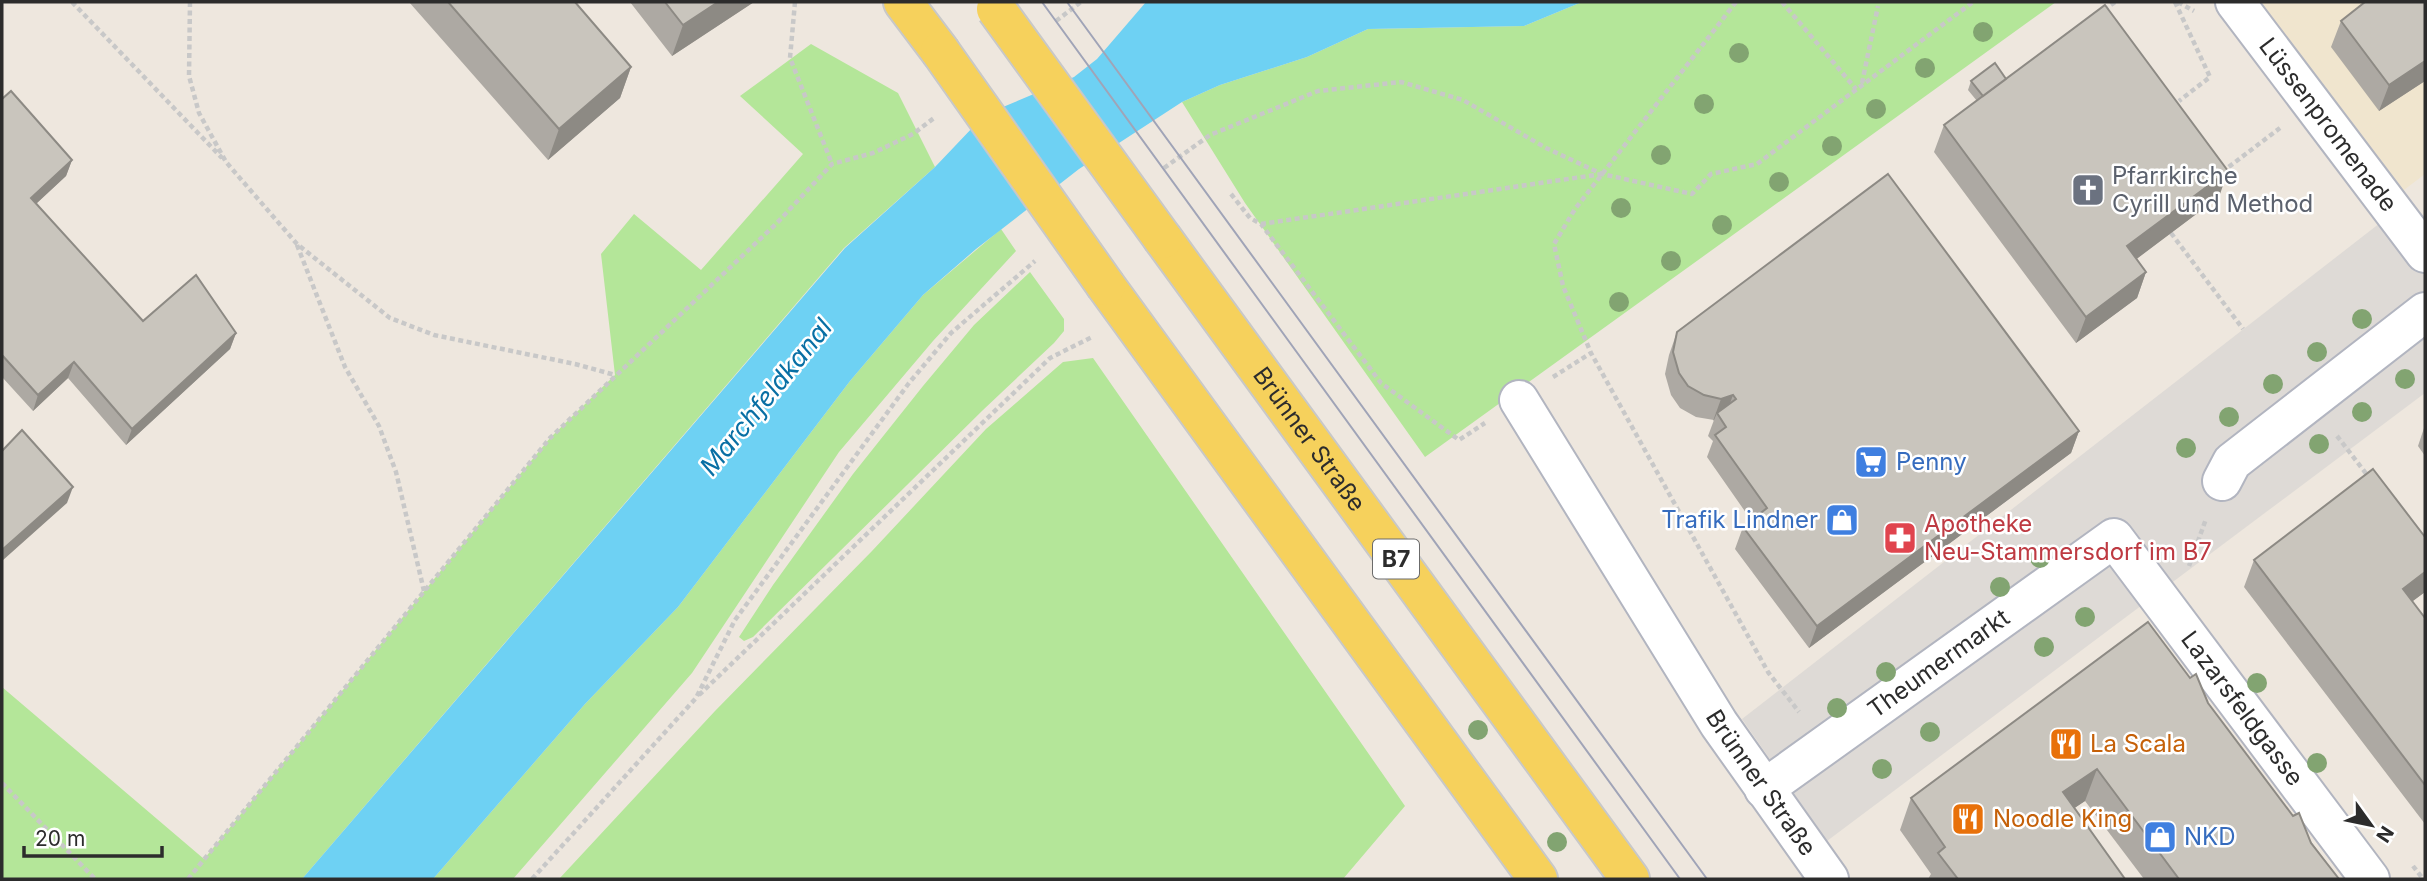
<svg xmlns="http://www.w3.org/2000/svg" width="2427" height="881" font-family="Inter,sans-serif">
<rect width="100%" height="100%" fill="#eee7de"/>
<path fill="#f0e5ce" d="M 2255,2 L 2425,2 L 2425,174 L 2400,193 Z"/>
<path fill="#b4e699" d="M 1582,2 L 2056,2 L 1425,457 L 1245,203 L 1182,102 L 1220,85 L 1307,57 L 1368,29 L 1524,26 Z
M 811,44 L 898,93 L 935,167 L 844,248 L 302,879 L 2,879 L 2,687 L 204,859 L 550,438 L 615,375 L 601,254 L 634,214 L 701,270 L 803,154 L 740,96 Z
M 1001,229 L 1016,251 L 933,341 L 839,452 L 692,673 L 513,879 L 433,879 L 585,704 L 678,607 L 850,381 L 923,295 Z
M 1030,272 L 1064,319 L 1064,331 L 1054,343 L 983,410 L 753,637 L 744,641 L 739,637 L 773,585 L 853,474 L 923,386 L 974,325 Z
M 1093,358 L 1405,806 L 1343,879 L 559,879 L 715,711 L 872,551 L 986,429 L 1063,362 Z"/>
<path fill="#dedad6" d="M 2380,223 L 2425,244 L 2425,393 L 1827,841 L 1742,719 Z"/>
<path fill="#6ed1f3" d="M 1146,2 L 1582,2 L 1524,26 L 1368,29 L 1307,57 L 1220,85 L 1182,102 L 1079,169 L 976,249 L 923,295 L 850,381 L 678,607 L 585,704 L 433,879 L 302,879 L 845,248 L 935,167 L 974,126 L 1003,107 L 1074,77 L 1097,59 Z"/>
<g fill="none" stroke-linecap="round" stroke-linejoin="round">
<defs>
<g id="street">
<path id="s1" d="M 2235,2 L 2425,253"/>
<path id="s2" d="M 1519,400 L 1719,724 L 1829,879"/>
<path d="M 2222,481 L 2232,462 L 2425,312"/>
<path id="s3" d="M 1764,789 L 2114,538 L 2370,879"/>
</g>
<g id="primary">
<path d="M 903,2 L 940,51"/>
<path id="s4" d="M 1163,239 L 1630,879"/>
<path d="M 1106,286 L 1538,879"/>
</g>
</defs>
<use href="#street" stroke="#b2b5c0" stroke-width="42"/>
<use href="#primary" stroke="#c8c8c8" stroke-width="42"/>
<path stroke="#c8c8c8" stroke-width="4.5" stroke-dasharray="5 3.5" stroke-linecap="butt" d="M 72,2 L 222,158
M 190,2 L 189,76 L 199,113 L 226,162 L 297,244 L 390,318 L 434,335 L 575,364 L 615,375
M 795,2 L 790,58 L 832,164
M 1736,2 L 1575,209 L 1554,244 L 1563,286 L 1591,353 L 1768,672 L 1799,712
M 1782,2 L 1856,89
M 2175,2 L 2210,77 L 2179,101
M 2178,2 L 2194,11
M 2104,10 L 2115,2
M 1056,21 L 1081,2
M 1862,83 L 1878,6
M 1164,168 L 1210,135 L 1318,91 L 1401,82 L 1463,100 L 1546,148 L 1602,174 L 1692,194 L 1711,174 L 1757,164 L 1973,2
M 2222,172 L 2280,128
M 1231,194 L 1250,218 L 1261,224 L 1381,383 L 1459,440 L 1485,423
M 1261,224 L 1602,174
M 2171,233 L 2243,329
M 297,245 L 345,367 L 379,426 L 396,472 L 424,591
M 1553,377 L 1591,353
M 2337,436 L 2368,476
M 2189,566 L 2206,519
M 699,695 L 1050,358 L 1092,337
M 2,783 L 95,879
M 2413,866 L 2423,879
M 188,879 L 550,438 L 776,224 L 832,164 L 873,153 L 913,134 L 934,118
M 532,879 L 696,698 L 735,620 L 909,383 L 951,333 L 1035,261"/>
<use href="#street" stroke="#fff" stroke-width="38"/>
<use href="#primary" stroke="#f6d15c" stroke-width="38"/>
<path stroke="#a0a4b7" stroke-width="2" d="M 1042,2 L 1680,879
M 1067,2 L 1707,879"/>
<defs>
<path id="primary-bridge" d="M 996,9 L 1163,239
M 940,51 L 1106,286"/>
</defs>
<use href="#primary-bridge" stroke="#c8c8c8" stroke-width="42" stroke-linecap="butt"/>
<use href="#primary-bridge" stroke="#f6d15c" stroke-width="38"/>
</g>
<g fill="#82a471">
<circle cx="1983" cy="32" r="10"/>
<circle cx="1739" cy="53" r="10"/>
<circle cx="1925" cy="68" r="10"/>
<circle cx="1704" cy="104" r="10"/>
<circle cx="1876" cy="109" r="10"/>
<circle cx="1832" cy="146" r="10"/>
<circle cx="1661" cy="155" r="10"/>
<circle cx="1779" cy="182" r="10"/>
<circle cx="1621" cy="208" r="10"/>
<circle cx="1722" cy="225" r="10"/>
<circle cx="1671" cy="261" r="10"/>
<circle cx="1619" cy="302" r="10"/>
<circle cx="2362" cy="319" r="10"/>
<circle cx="2317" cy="352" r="10"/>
<circle cx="2405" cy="379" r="10"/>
<circle cx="2273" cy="384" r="10"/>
<circle cx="2362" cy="412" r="10"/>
<circle cx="2229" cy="417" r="10"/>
<circle cx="2319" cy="444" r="10"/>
<circle cx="2186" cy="448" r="10"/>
<circle cx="2040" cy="558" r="10"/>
<circle cx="2000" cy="587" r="10"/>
<circle cx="2085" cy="617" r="10"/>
<circle cx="2044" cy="647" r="10"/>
<circle cx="1886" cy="672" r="10"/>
<circle cx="2257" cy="683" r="10"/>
<circle cx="1837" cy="708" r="10"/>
<circle cx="1478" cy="730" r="10"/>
<circle cx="1930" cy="732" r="10"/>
<circle cx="2317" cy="763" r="10"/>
<circle cx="1882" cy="769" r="10"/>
<circle cx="1557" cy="842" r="10"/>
</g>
<path fill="#ada9a3" d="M 409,2 L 575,2 L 631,67 L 620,98 L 548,160 Z
M 630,2 L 754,2 L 672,56 Z
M 2425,2 L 2425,81 L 2379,111 L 2331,47 L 2341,21 Z
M 2006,79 L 2219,197 L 2136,259 L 2146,272 L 2137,298 L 2076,343 L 1934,152 L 1944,125 L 1977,101 L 1968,90 L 1971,81 Z
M 2,99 L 72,160 L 66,176 L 36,204 L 143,321 L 236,333 L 230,349 L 126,445 L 68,378 L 33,411 L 2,377 Z
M 1677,332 L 2079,431 L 2071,453 L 1809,648 L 1735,549 L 1743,527 L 1751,520 L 1707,457 L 1713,441 L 1708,436 L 1714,420 L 1696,417 L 1680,408 L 1671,395 L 1665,374 L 1669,355 Z
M 2425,425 L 2425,456 L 2418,446 Z
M 2425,537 L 2425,592 L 2412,601 L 2425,618 L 2425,824 L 2244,587 L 2254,560 Z
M 2208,703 L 2339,879 L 2144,879 L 2085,801 L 2074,808 L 2125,879 L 1928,879 L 1931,874 L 1900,830 L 1911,798 Z"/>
<path fill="#8d8a84" d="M 718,2 L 754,2 L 672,56 L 683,25 Z
M 2425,61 L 2425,81 L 2379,111 L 2389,85 Z
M 631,67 L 620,98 L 548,160 L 559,129 Z
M 72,160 L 66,176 L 25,214 L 31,198 Z
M 2228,171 L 2219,197 L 2118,273 L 2127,246 Z
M 2146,272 L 2137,298 L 2076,343 L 2086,317 Z
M 236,333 L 230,349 L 126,445 L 132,429 Z
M 74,362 L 68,378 L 33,411 L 38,395 Z
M 1733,395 L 1725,417 L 1717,413 L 1714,420 L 1713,421 L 1721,399 Z
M 2079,431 L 2071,453 L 1809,648 L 1817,626 Z
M 73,487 L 67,503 L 2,561 L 2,550 Z
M 2425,572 L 2425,592 L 2393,616 L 2403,589 Z
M 2097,769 L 2085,801 L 2051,824 L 2063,792 Z"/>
<path fill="#c9c5bd" stroke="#8d8a84" stroke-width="2" d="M 448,2 L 575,2 L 631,67 L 559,129 Z
M 665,2 L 718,2 L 683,25 Z
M 2365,2 L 2425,2 L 2425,61 L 2389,85 L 2341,21 Z
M 2105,5 L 2228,171 L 2127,246 L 2146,272 L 2086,317 L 1944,125 Z
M 1995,63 L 2006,79 L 1983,96 L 1971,81 Z
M 11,91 L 72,160 L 31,198 L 143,321 L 196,275 L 236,333 L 132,429 L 74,362 L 38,395 L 2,355 L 2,99 Z
M 1888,174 L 2079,431 L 1817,626 L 1743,527 L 1767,508 L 1715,435 L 1726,427 L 1717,413 L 1736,399 L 1733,395 L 1721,399 L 1704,395 L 1688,386 L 1679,373 L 1673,352 L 1677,332 Z
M 22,430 L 73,487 L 2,550 L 2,451 Z
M 2373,469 L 2425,537 L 2425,572 L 2403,589 L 2425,618 L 2425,785 L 2254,560 Z
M 2148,622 L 2190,678 L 2196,674 L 2208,703 L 2293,816 L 2299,813 L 2311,843 L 2339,879 L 2179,879 L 2097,769 L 2063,792 L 2125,879 L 1958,879 L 1938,853 L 1945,847 L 1911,798 Z"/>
<defs>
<symbol id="church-square" viewBox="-11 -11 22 22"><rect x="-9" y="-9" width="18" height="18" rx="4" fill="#6b7280" stroke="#fff"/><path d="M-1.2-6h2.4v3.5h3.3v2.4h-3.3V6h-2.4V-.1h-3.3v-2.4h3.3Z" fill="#fff"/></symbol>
<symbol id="supermarket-square" viewBox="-11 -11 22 22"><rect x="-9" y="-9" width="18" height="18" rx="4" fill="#3f7fe0" stroke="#fff"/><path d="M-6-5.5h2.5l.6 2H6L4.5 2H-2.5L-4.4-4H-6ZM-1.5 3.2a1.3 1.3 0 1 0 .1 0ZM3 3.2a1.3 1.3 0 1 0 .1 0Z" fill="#fff"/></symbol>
<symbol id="shop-square" viewBox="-11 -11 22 22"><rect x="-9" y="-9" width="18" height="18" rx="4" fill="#3f7fe0" stroke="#fff"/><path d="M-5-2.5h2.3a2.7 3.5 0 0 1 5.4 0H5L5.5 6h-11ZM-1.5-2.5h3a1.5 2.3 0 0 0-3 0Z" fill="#fff"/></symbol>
<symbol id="pharmacy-square" viewBox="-11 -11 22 22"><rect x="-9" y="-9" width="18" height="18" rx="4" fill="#e0444e" stroke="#fff"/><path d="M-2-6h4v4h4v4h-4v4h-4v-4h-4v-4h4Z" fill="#fff"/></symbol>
<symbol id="restaurant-square" viewBox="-11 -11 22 22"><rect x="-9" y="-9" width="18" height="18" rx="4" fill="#e8710a" stroke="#fff"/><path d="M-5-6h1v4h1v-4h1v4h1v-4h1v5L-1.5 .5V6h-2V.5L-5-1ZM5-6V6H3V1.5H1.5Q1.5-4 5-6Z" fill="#fff"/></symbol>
</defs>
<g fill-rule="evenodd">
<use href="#church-square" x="2069" y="171" width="38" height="38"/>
<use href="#supermarket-square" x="1852" y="443" width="38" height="38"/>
<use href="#shop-square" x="1823" y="501" width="38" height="38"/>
<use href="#pharmacy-square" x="1881" y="519" width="38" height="38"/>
<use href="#restaurant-square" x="2047" y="725" width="38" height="38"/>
<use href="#restaurant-square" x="1949" y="800" width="38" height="38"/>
<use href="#shop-square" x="2141" y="818" width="38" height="38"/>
</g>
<g text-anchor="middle" stroke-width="5" stroke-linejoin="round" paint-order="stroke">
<rect fill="#fff" stroke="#6b6b6b" stroke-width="2" x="1373" y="539.5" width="46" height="39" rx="5"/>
<g font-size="23" font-weight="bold" fill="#2c2c2c">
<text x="1396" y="567">B7</text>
</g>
<g font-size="24" fill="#2c2c2c" stroke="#fff">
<text dy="8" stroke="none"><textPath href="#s1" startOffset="154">Lüssenpromenade</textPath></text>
<text dy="8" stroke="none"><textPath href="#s4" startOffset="248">Brünner Straße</textPath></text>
<text dy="8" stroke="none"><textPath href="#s3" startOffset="215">Theumermarkt</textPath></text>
<text dy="8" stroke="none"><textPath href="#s3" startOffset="644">Lazarsfeldgasse</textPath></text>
<text dy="8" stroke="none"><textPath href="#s2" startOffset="453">Brünner Straße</textPath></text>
</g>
<g font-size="24" fill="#5b616d" stroke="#fff" text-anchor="start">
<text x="2112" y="184">Pfarrkirche<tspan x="2112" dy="28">Cyrill und Method</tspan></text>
</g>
<g font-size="24" fill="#366cbe" stroke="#fff" text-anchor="start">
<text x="1896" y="470">Penny</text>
<text x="1818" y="528" text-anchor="end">Trafik Lindner</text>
<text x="2184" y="845">NKD</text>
</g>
<g font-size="24" fill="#be3a42" stroke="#fff" text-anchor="start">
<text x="1924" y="532">Apotheke<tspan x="1924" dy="28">Neu-Stammersdorf im B7</tspan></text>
</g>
<g font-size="24" fill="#c56008" stroke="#fff" text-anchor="start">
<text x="2090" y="752">La Scala</text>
<text x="1993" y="827">Noodle King</text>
</g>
<g font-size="26" font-style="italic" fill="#086fa4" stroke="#fff">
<text transform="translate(766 397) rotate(-51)" y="9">Marchfeldkanal</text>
</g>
</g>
<rect width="2427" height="881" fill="none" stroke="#2c2c2c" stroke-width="7"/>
<g transform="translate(2371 825) rotate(123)" stroke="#ffffff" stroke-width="5" paint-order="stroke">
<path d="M0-5L12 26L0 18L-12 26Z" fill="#2c2c2c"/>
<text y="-10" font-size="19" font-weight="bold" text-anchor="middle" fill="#2c2c2c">N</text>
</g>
<path d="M24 846v10h138v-10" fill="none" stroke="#2c2c2c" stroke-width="3.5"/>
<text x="35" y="846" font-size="21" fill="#2c2c2c" stroke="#ffffff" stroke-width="5" paint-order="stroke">20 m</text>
</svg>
